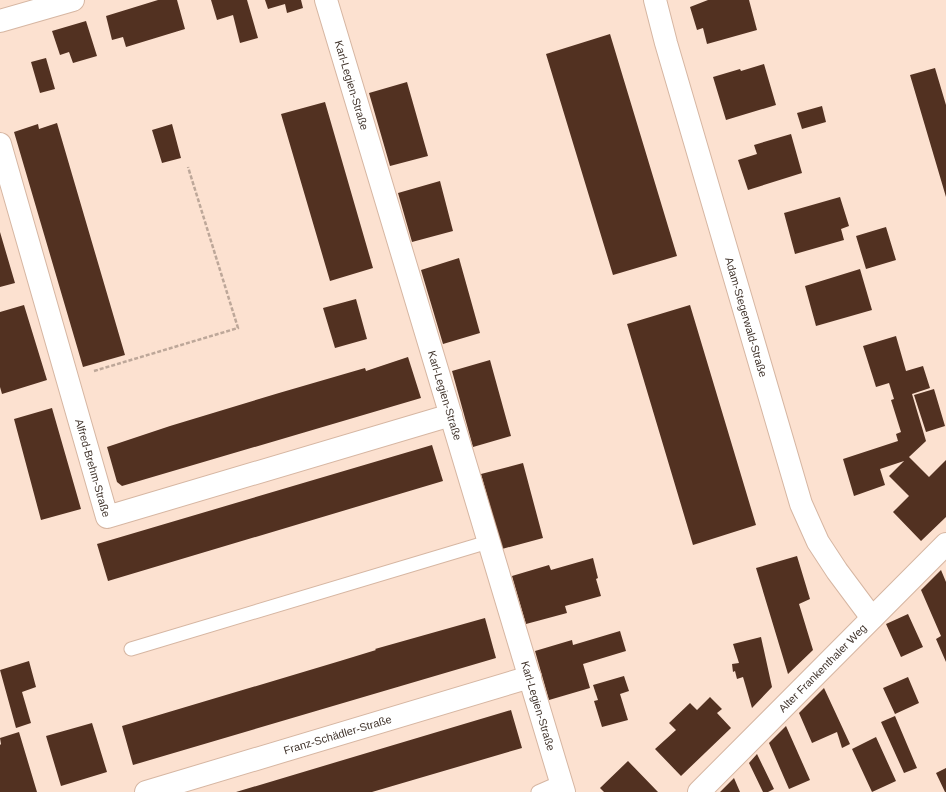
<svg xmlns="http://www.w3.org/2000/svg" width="946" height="792" font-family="Arial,sans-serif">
<rect width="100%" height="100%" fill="#fce1d0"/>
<path fill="#523121" d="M 158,0 L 177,0 L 185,29 L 126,47 L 123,37 L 112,40 L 106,16 Z
M 211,0 L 247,0 L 258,38 L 240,43 L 233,15 L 217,20 Z
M 265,0 L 301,0 L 303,8 L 287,13 L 285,4 L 268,9 Z
M 708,0 L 749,0 L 757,30 L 707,44 L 703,28 L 697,30 L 690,7 Z
M 86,21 L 97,56 L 73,63 L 69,52 L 60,55 L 52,31 Z
M 610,34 L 677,256 L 613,275 L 546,54 Z
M 46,58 L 55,89 L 40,93 L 31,62 Z
M 764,64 L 776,105 L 726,120 L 713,77 L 740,69 L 741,71 Z
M 935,68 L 946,105 L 946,197 L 910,75 Z
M 407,82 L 428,156 L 390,166 L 369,93 Z
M 325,102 L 373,268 L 330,281 L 281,114 Z
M 822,106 L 826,122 L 802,129 L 797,113 Z
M 57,123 L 125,355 L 83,367 L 14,132 L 38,124 L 39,129 Z
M 172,124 L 181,158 L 162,163 L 152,130 Z
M 791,134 L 802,173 L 748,190 L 738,160 L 757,154 L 754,145 Z
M 440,181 L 453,231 L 412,242 L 398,193 Z
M 840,197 L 849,226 L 841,229 L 844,240 L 795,254 L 784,213 Z
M 886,227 L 896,260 L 866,269 L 856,236 Z
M 0,232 L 15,283 L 0,287 Z
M 459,258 L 480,333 L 443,344 L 421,270 Z
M 860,269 L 872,310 L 816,326 L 805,286 Z
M 356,299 L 367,339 L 335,348 L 323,308 Z
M 24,305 L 47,380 L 2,394 L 0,387 L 0,312 Z
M 690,305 L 756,525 L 693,545 L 627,324 Z
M 896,336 L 906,371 L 923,366 L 930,388 L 912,394 L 926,441 L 909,457 L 929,477 L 946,460 L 946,517 L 921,541 L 893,512 L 909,496 L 889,476 L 904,461 L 880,469 L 885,485 L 854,496 L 843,459 L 898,441 L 896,434 L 901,432 L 891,400 L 894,399 L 889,383 L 876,387 L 863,346 Z
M 408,357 L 421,398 L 122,486 L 117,482 L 107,447 L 170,426 L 279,393 L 365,368 L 366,371 Z
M 490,360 L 511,436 L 473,447 L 452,371 Z
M 934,389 L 945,426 L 926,432 L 914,395 Z
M 52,408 L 81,509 L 41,520 L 14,419 Z
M 432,445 L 443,481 L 108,581 L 97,544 Z
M 523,463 L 543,538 L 502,549 L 481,474 Z
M 797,556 L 810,599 L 799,604 L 813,650 L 788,674 L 756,568 Z
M 593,558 L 598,578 L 596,579 L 601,596 L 565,606 L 567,613 L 526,624 L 512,576 L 549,565 L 551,570 Z
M 941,570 L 946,582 L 946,662 L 936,639 L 941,636 L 921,590 Z
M 908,614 L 923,647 L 901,657 L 886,624 Z
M 485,618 L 496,658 L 133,765 L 122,726 L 340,661 L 376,650 L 375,649 Z
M 620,631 L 626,651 L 583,664 L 590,688 L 549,700 L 535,651 L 572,640 L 573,645 Z
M 761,637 L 772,687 L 752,708 L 743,677 L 737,679 L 735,671 L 733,672 L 732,664 L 739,663 L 733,644 Z
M 29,661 L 36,687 L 22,692 L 31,723 L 16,728 L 0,670 Z
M 624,676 L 629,691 L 620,694 L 628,720 L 602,727 L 594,701 L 598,700 L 593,685 Z
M 908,677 L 919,703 L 895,714 L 883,688 Z
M 824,688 L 850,744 L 842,748 L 837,732 L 812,743 L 799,713 Z
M 710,697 L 722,709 L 717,713 L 731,728 L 681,776 L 655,749 L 676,730 L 669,723 L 690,703 L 697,710 Z
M 511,710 L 522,748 L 372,792 L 236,792 Z
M 895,716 L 917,768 L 904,773 L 881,722 Z
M 92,723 L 107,772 L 61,786 L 46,736 Z
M 786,726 L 810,780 L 789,789 L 769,743 Z
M 19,732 L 37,792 L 0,792 L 0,745 L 1,744 L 0,738 Z
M 876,737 L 896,781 L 872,792 L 852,749 Z
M 757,754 L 774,789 L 768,792 L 763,792 L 749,763 Z
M 628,761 L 658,792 L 604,792 L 600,788 Z
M 946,768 L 946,792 L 945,792 L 936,773 Z
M 734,778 L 740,792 L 720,792 Z"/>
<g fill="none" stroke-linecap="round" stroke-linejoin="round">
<defs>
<path id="service" d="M 131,649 L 488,542
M 538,792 L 561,782"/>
<g id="minor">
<path id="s1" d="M 326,0 L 564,792"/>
<path id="s2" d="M 655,0 L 666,43 L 801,504 L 818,542 L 837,571 L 872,618"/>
<path d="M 0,21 L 73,0"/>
<path id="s3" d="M 0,144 L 107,517 L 451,415"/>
<path id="s4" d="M 146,792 L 530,677"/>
<path id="s5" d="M 699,792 L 946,544"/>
</g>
</defs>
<use href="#service" stroke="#d6b6a2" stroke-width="15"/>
<use href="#minor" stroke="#d6b6a2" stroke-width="24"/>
<path stroke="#bda799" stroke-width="2.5" stroke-dasharray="4 2" stroke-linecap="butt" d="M 94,371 L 238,328 L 188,167"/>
<use href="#service" stroke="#fff" stroke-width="13"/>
<use href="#minor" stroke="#fff" stroke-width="22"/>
</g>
<g text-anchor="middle" stroke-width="4" stroke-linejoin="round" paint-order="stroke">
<g font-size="11" fill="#42352d" stroke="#fce1d0">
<text dy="4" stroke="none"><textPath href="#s1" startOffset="89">Karl-Legien-Straße</textPath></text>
<text dy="4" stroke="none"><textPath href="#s2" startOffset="330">Adam-Stegerwald-Straße</textPath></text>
<text dy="4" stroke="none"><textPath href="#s1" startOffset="413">Karl-Legien-Straße</textPath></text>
<text dy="4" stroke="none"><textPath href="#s3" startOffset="337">Alfred-Brehm-Straße</textPath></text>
<text dy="4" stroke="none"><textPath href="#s5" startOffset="175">Alter Frankenthaler Weg</textPath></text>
<text dy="4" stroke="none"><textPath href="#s1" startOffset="737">Karl-Legien-Straße</textPath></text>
<text dy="4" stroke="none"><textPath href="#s4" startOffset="200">Franz-Schädler-Straße</textPath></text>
</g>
</g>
</svg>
